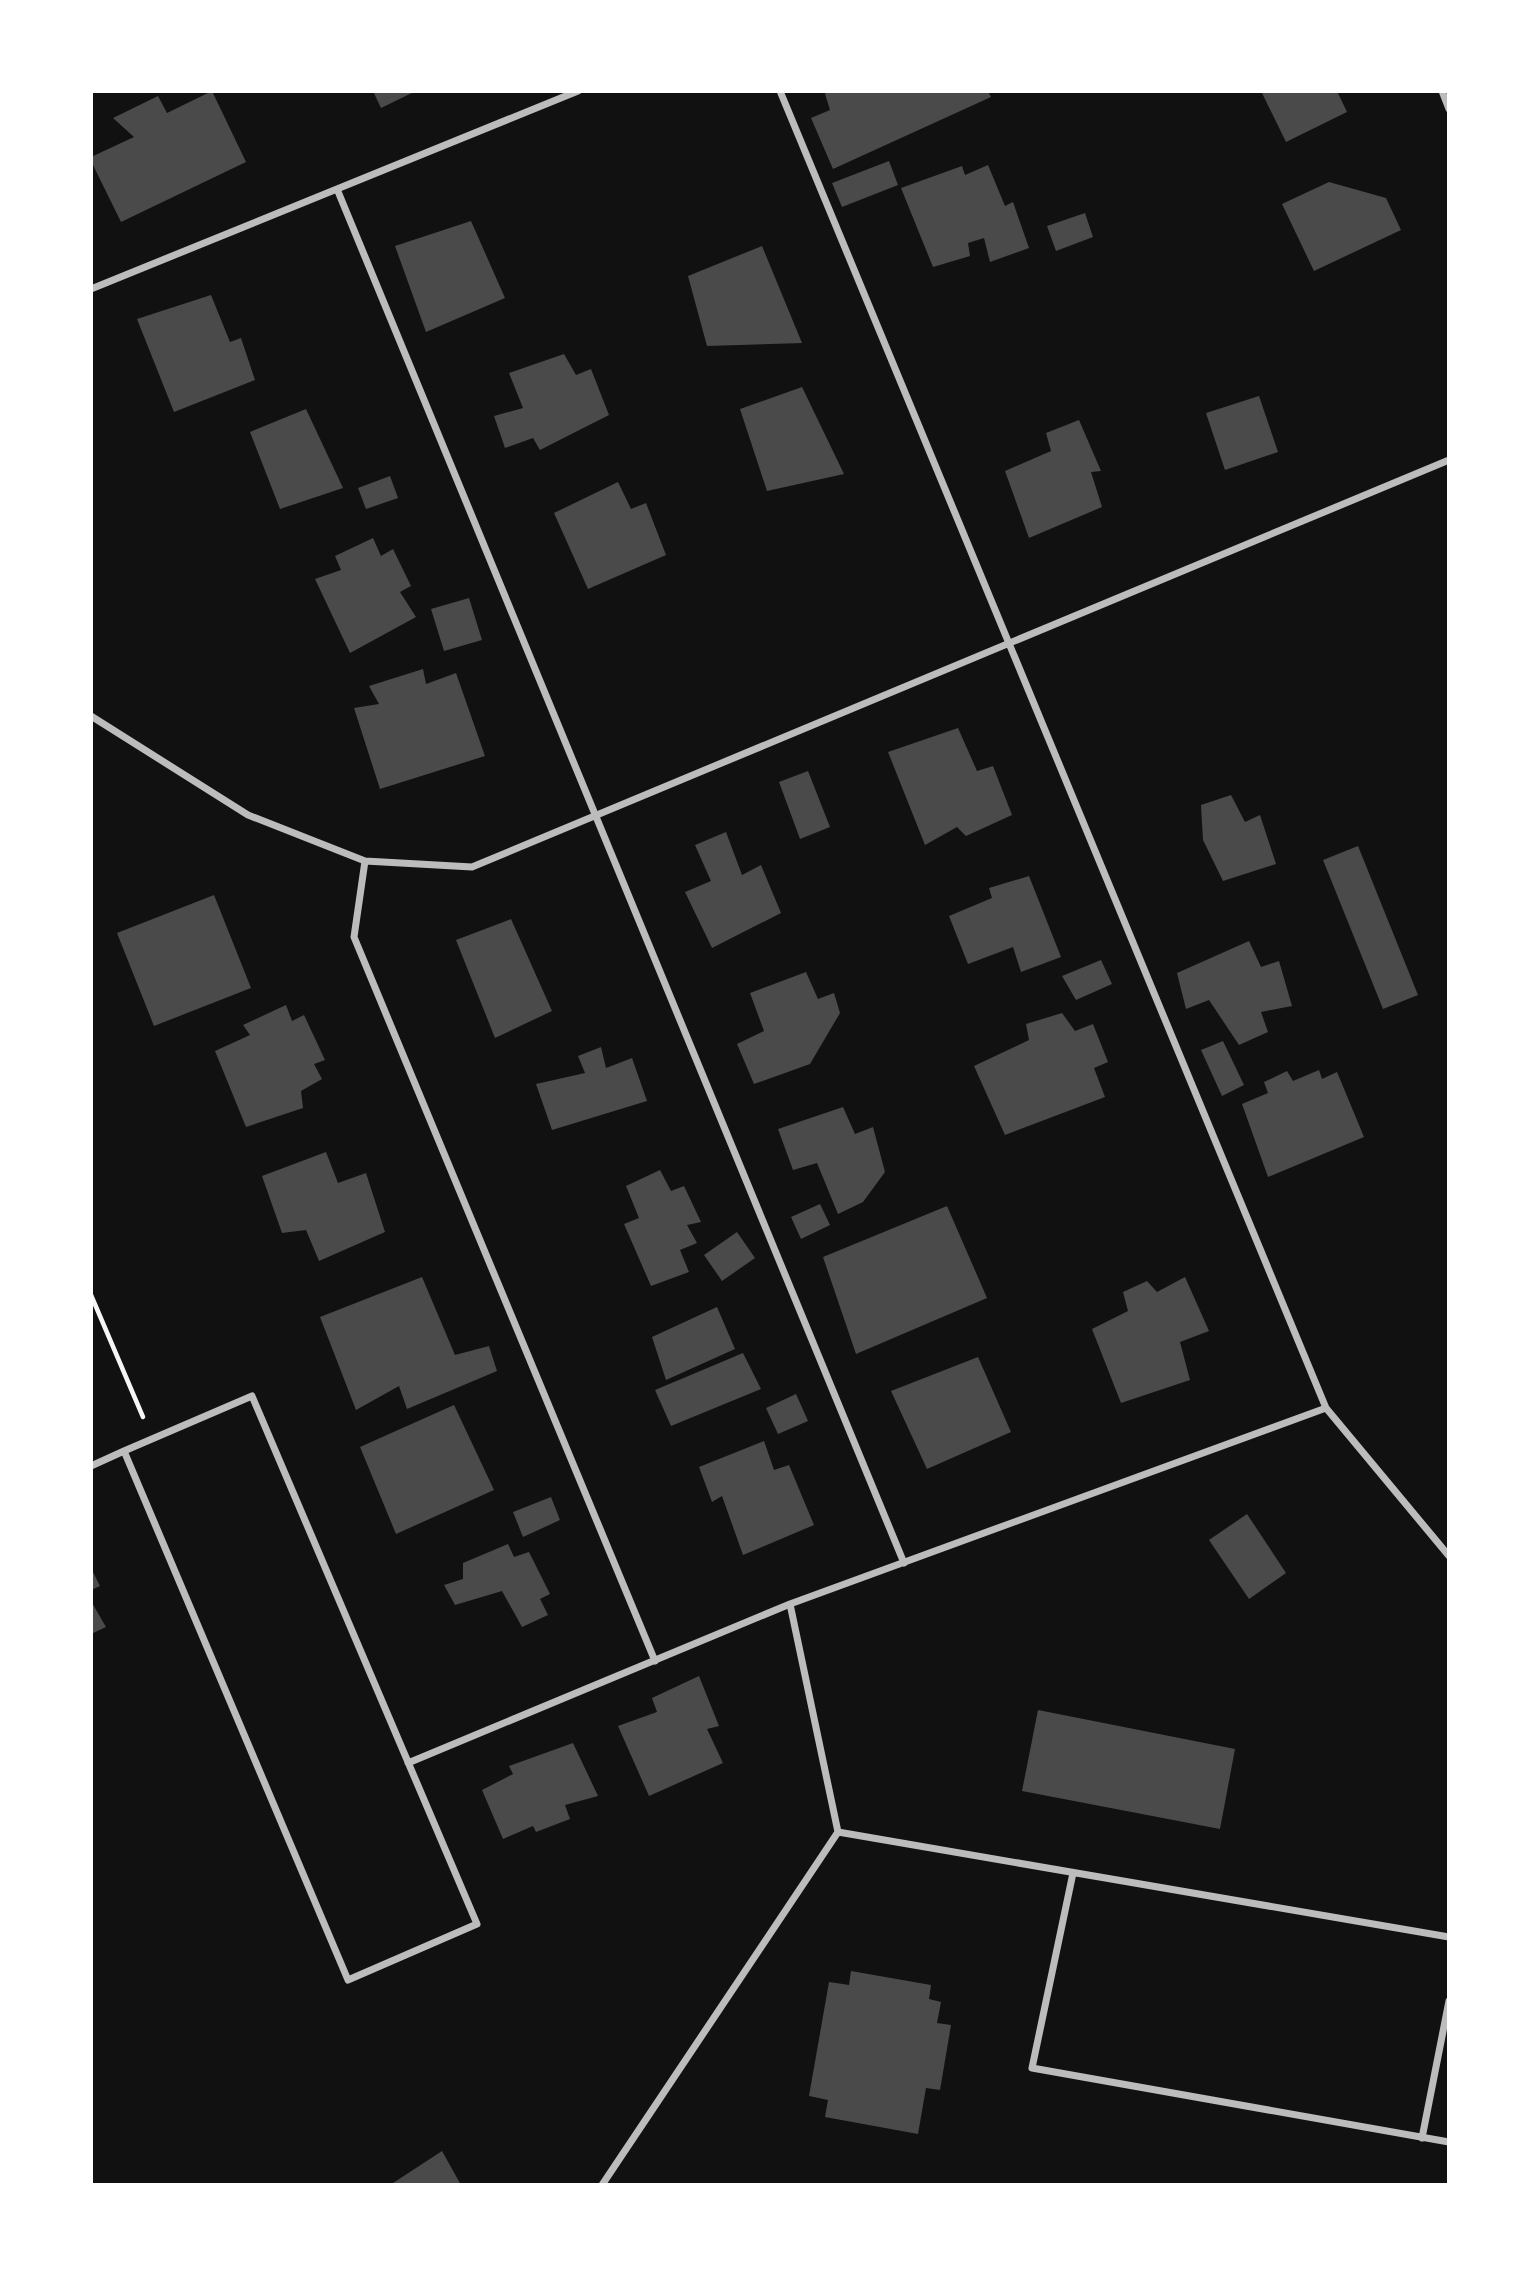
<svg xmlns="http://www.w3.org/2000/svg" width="1540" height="2276" font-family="'Libre Baskerville',serif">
<rect width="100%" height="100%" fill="#111"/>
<path fill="#4a4a4a" d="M 212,91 L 246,162 L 121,222 L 91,161 L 91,157 L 134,137 L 113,118 L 158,96 L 167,113 Z
M 373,91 L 416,91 L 381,108 Z
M 827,91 L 988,91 L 991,97 L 833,169 L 811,118 L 830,110 L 825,94 Z
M 1261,91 L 1337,91 L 1347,112 L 1286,142 Z
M 889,161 L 898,185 L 842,207 L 832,183 Z
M 988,165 L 1005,206 L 1013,202 L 1029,248 L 990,262 L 984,238 L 968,243 L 970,256 L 933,267 L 901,188 L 962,166 L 965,175 Z
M 1329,182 L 1386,198 L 1401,230 L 1314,271 L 1282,204 Z
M 1085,213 L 1093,237 L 1056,251 L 1047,226 Z
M 471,221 L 505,298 L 426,332 L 395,246 Z
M 762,246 L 802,343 L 707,346 L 688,276 Z
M 211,295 L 230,342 L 241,338 L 255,380 L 174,412 L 137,319 Z
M 564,354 L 576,375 L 591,369 L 609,415 L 540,450 L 533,438 L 505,448 L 494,416 L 523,408 L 509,373 Z
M 802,387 L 844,474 L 767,491 L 740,409 Z
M 1259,396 L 1278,452 L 1225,470 L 1206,413 Z
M 306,409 L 343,488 L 280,509 L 250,432 Z
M 1079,420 L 1101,471 L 1091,472 L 1102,507 L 1029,538 L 1005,471 L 1051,451 L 1046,433 Z
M 390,476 L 398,498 L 366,509 L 358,488 Z
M 618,482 L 631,509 L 646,503 L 666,555 L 588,589 L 554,513 Z
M 373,538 L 381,556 L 393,549 L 411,586 L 400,592 L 416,617 L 350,653 L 315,579 L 341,570 L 335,556 Z
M 469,598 L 482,640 L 444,651 L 431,609 Z
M 423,669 L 426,684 L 456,673 L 485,756 L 380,789 L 354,708 L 379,704 L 369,686 Z
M 958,728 L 977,771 L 993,766 L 1012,815 L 966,836 L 957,827 L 925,845 L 888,752 Z
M 808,771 L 830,827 L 800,839 L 779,782 Z
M 1231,795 L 1245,822 L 1260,815 L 1276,864 L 1223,881 L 1203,840 L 1201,805 Z
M 726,832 L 742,875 L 761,865 L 781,913 L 712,948 L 685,892 L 711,881 L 695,845 Z
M 1358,846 L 1418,995 L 1383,1009 L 1323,860 Z
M 1029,876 L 1061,957 L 1021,972 L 1013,947 L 968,964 L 949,916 L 992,898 L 989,888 Z
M 214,895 L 251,988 L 154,1026 L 117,933 Z
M 511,919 L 552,1011 L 495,1038 L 456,940 Z
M 1249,941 L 1261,967 L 1279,961 L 1292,1006 L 1261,1012 L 1268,1032 L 1239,1045 L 1209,1000 L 1186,1009 L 1177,973 Z
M 1101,960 L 1112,984 L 1076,1000 L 1062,976 Z
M 806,972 L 818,999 L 834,993 L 840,1013 L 810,1064 L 754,1084 L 737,1044 L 764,1031 L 750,993 Z
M 286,1005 L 292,1021 L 304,1015 L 325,1060 L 314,1064 L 322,1079 L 301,1091 L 303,1108 L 246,1127 L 215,1051 L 250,1035 L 243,1025 Z
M 1062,1013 L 1075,1031 L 1093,1024 L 1108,1062 L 1094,1068 L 1105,1097 L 1005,1135 L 974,1066 L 1029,1040 L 1026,1024 Z
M 1223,1041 L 1244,1085 L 1222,1096 L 1201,1050 Z
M 601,1047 L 606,1068 L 632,1058 L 647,1101 L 552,1130 L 536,1084 L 585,1073 L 578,1056 Z
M 1319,1070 L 1322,1079 L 1337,1072 L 1364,1137 L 1268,1177 L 1242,1104 L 1268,1093 L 1264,1082 L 1287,1071 L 1293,1081 Z
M 843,1107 L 855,1134 L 873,1127 L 885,1172 L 863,1202 L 838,1214 L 817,1163 L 793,1170 L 778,1129 Z
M 326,1152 L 338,1183 L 366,1173 L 385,1232 L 319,1261 L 306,1230 L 282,1233 L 262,1176 Z
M 660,1170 L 671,1191 L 684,1186 L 701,1222 L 687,1225 L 697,1243 L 680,1250 L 689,1272 L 651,1286 L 624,1224 L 639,1218 L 626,1186 Z
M 820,1204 L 830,1225 L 801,1239 L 791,1217 Z
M 947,1206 L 987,1298 L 856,1354 L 823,1257 Z
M 737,1232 L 755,1258 L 722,1281 L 704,1255 Z
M 422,1277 L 455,1355 L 489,1346 L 497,1371 L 407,1409 L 399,1386 L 356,1410 L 320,1317 Z
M 1185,1277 L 1209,1331 L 1180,1342 L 1190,1380 L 1121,1403 L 1092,1329 L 1128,1311 L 1123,1292 L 1147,1281 L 1157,1292 Z
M 717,1307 L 735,1349 L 666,1380 L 652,1337 Z
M 743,1353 L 761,1389 L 671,1426 L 655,1390 Z
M 978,1357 L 1011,1432 L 927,1469 L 891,1391 Z
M 796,1394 L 808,1421 L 778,1434 L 766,1408 Z
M 454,1405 L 494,1490 L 396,1534 L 360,1447 Z
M 764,1441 L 774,1470 L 789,1465 L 814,1525 L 743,1555 L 722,1496 L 712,1502 L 699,1467 Z
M 551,1497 L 560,1520 L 523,1537 L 513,1512 Z
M 1247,1514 L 1286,1573 L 1249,1599 L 1209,1540 Z
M 508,1544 L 514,1557 L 529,1552 L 550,1594 L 540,1599 L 548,1615 L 522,1627 L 502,1591 L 455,1605 L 444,1585 L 463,1579 L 463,1563 Z
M 91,1568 L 100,1586 L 91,1590 Z
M 91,1601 L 106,1627 L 91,1634 Z
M 699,1676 L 719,1726 L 707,1729 L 723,1763 L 649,1796 L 618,1726 L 657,1712 L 652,1698 Z
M 1038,1710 L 1235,1749 L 1220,1829 L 1022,1791 Z
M 573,1743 L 598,1796 L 565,1805 L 570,1819 L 536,1832 L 533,1826 L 503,1839 L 482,1790 L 513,1774 L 509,1766 Z
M 851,1971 L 931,1985 L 929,1999 L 941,2002 L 937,2023 L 951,2025 L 940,2090 L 926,2088 L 918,2134 L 825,2117 L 828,2100 L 809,2096 L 829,1982 L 849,1985 Z
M 442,2151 L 461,2185 L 390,2185 Z"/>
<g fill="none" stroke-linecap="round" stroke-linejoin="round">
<path stroke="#f5f5f5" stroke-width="4.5" d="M 91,1295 L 143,1417"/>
<path stroke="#bcbcbc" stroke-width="7" d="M 780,91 L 1326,1408
M 1442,91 L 1449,109
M 337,189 L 904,1563
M 91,289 L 578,91
M 91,716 L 248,815 L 365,861 L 472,867 L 1449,460
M 365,861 L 354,937 L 655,1661
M 252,1396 L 477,1924 L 348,1980 L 124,1451 Z
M 91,1466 L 124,1451
M 790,1604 L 838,1832 L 1449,1937
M 408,1763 L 790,1604 L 1326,1408 L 1449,1556
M 1073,1873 L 1032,2068 L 1449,2142
M 1422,2138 L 1449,2001
M 602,2185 L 838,1832"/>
</g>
<rect width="1540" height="2276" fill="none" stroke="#ffffff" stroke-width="186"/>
</svg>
